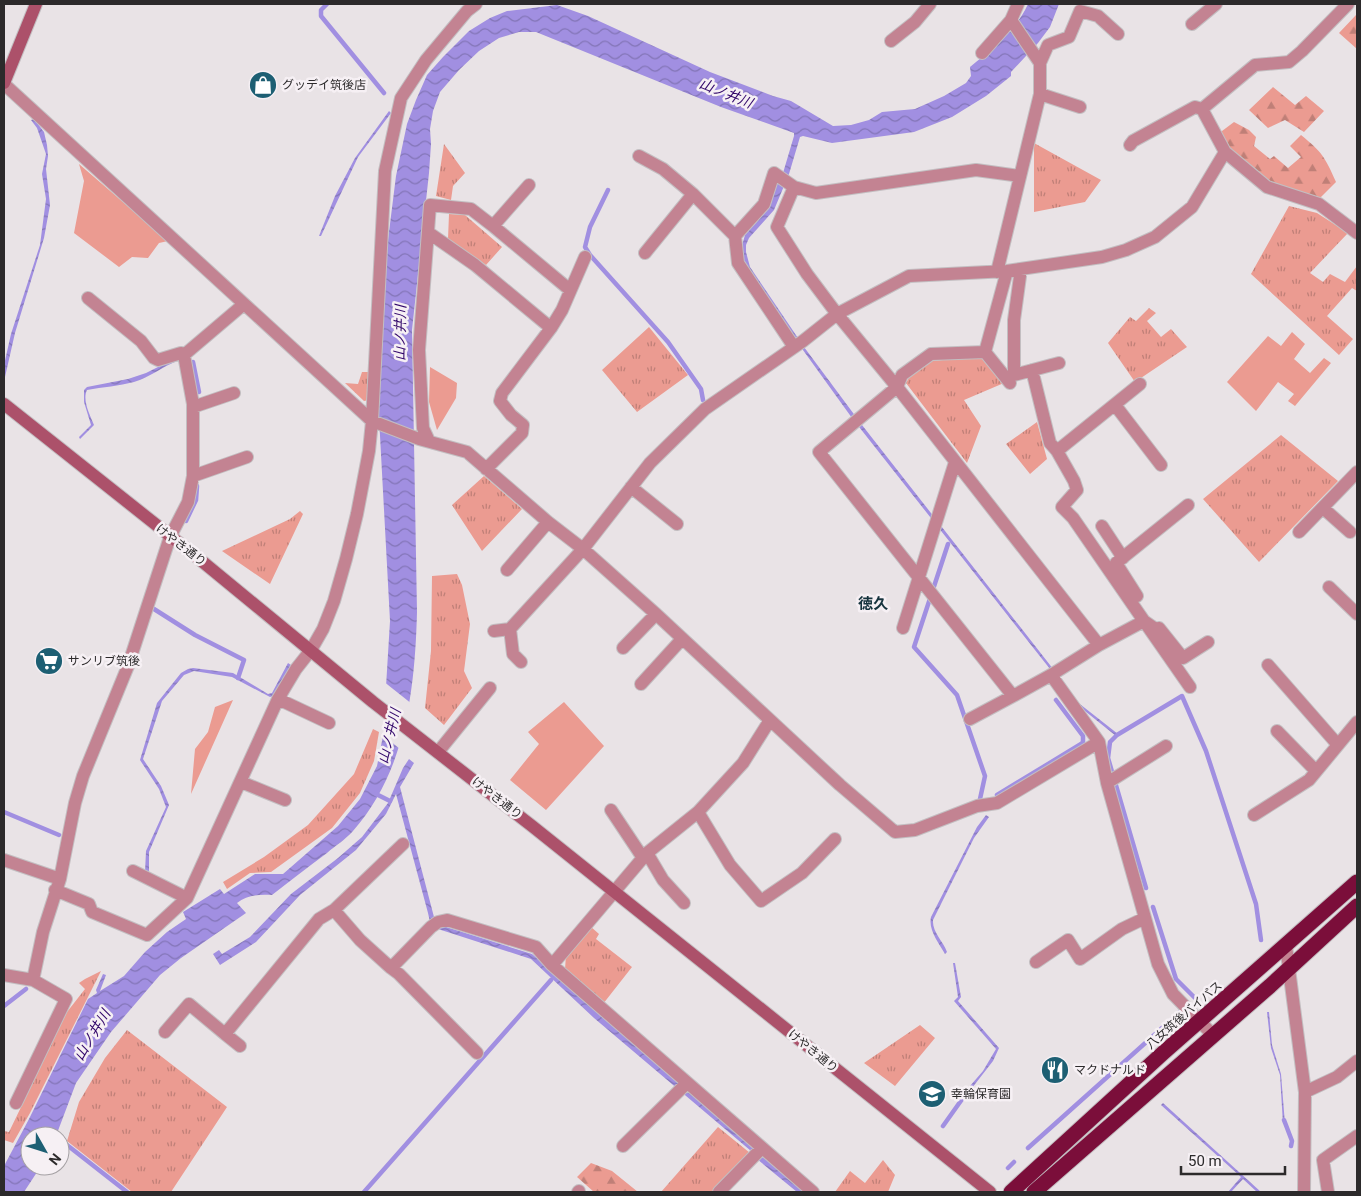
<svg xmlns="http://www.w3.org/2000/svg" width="1361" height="1196" font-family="Roboto,'Noto Sans JP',sans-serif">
<defs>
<pattern id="grass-tufts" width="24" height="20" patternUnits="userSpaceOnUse" patternTransform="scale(1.25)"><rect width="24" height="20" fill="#eb9b91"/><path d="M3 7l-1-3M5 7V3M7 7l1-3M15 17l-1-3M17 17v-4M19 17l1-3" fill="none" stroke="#bf7f77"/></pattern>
<pattern id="forest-firs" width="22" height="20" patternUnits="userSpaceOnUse" patternTransform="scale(1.25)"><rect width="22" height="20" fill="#eb9b91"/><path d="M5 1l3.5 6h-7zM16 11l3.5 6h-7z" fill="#bf7f77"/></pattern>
<pattern id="water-waves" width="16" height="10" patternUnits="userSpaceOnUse" patternTransform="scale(1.25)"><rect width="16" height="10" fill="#a18fe1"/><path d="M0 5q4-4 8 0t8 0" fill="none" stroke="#8375b7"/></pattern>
</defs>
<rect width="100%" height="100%" fill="#e9e3e6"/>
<path fill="url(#grass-tufts)" d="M 1034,143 L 1101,180 L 1085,202 L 1034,212 Z
M 444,144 L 465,173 L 453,186 L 451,200 L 436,196 Z
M 1289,206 L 1317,213 L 1348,233 L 1310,273 L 1323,282 L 1330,274 L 1345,282 L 1357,266 L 1357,291 L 1352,288 L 1327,316 L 1353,339 L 1339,355 L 1251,274 Z
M 449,214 L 465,215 L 502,247 L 486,265 L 448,239 Z
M 1149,308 L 1156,313 L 1147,321 L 1161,337 L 1171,329 L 1187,347 L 1135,382 L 1108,343 L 1130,317 L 1136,321 Z
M 649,327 L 688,375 L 637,412 L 602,370 Z
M 984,356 L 1004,383 L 964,400 L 981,426 L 967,463 L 906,383 L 911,374 L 932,361 Z
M 362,372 L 368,372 L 369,400 L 364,401 L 345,383 L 358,384 Z
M 1037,422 L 1047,459 L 1030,474 L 1006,444 Z
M 1281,435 L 1338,481 L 1259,562 L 1203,499 Z
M 484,476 L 522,509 L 482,551 L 452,505 Z
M 300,511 L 303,514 L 270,584 L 222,551 L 290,519 Z
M 457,574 L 462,585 L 470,624 L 464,671 L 472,688 L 444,725 L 425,708 L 431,651 L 432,576 Z
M 373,729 L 379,732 L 374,761 L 360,793 L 332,828 L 271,872 L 250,873 L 227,889 L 223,882 L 264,857 L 308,825 L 354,774 Z
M 590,926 L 599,934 L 596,939 L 632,967 L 603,1004 L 565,970 L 566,954 Z
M 101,971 L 30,1113 L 13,1143 L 4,1140 L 4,1131 L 9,1132 L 67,1012 L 85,989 L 79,983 L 85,979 Z
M 920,1025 L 935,1038 L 895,1086 L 864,1063 Z
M 127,1030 L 227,1107 L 171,1192 L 132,1192 L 67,1141 L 79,1102 L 105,1058 Z
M 718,1127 L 750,1153 L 712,1192 L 661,1192 Z
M 883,1160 L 895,1175 L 888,1192 L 835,1192 L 850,1171 L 865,1183 Z"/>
<path fill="url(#forest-firs)" d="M 1356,15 L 1357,15 L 1357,49 L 1339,33 Z
M 1273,87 L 1295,105 L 1306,96 L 1324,111 L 1304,132 L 1285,120 L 1268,128 L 1249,110 Z
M 1234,122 L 1249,130 L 1256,137 L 1254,146 L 1270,159 L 1274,156 L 1288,168 L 1301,157 L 1290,146 L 1301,135 C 1322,152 1325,157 1336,182 L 1319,199 L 1270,185 L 1226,151 L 1218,134 Z
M 591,1163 L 612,1171 L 638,1192 L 594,1192 L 577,1177 Z"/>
<path fill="#eb9b91" d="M 79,164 L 168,241 L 159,243 L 148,258 L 132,257 L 119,267 L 74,233 L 84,181 Z
M 1292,332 L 1305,344 L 1294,359 L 1310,373 L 1324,358 L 1331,363 L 1295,406 L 1288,401 L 1294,394 L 1278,382 L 1256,411 L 1227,382 L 1268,336 L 1281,346 Z
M 430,367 L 457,383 L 456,398 L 437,430 L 429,402 Z
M 233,700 L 191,794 L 195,749 L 208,732 L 215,707 Z
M 564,702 L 604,746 L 546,810 L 510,780 L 539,744 L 528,732 Z"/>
<path fill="url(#water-waves)" d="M 1028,4 L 1059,4 L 1050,27 L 1038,43 L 1011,72 L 1011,76 L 986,96 L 952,117 L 914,132 L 832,143 L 803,136 L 800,137 L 789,174 L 774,210 L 749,238 L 746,245 L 746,252 L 750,267 L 804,347 L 862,425 L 1050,665 L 1076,701 L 1118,734 L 1116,736 L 1075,703 L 1050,669 L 852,418 L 795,339 L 743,260 L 741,249 L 745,235 L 770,207 L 777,184 L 783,173 L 794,136 L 794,133 L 721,107 L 536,32 L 519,32 L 499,38 L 479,51 L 459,70 L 440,92 L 433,111 L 430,129 L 431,144 L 429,173 L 412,330 L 417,612 C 415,689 406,771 353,831 C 346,839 335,846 327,853 C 308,867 290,881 272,895 C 260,894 247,895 237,903 L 246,913 L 181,958 L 160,975 L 111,1032 L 76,1083 L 56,1136 L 30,1136 L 30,1166 L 41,1166 L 24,1192 L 4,1192 L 4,1166 L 29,1119 L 88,999 L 97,993 L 96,990 L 103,974 L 106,975 L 100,991 L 124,976 L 145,952 L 167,932 L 186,919 L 183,912 L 220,889 L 224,894 L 255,874 L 283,874 L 338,826 L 360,799 L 377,766 L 383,736 L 390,621 L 379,417 L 379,360 L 387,248 L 396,176 L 407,124 L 416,100 L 427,75 L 443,57 L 469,31 L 490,18 L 507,11 L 557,5 L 588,16 L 710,72 L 773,96 L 791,101 L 833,126 L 851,125 L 869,120 L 882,112 L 915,109 L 944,96 L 966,83 L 971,76 L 970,67 C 993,48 1015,32 1028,4 Z
M 389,111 L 391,113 L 358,157 L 321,236 L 319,236 L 335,196 L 355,158 Z
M 34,119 L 44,132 L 47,145 L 48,156 L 46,169 L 50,205 L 44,238 L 15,333 L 5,377 L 4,365 L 11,334 L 40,245 L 46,199 L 42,174 L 46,154 L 37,128 L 31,120 Z
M 176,358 L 177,361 C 162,367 150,377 134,382 C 119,386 103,387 87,390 C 82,400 90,415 94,425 L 80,439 L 79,437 L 91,425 L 84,402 L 84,390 L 87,387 L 128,379 L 146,373 Z
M 288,663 L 291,665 L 273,696 L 270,697 L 232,677 L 194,671 L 184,675 L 162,701 L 143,759 L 161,786 L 169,805 L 149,852 L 149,873 L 145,872 L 146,851 L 166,807 L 159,789 L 140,760 L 157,703 L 181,673 L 188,669 L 193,668 L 233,673 L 268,694 L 272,693 Z
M 409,759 L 414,763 L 400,787 L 434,917 L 437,922 L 443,926 L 532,954 L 805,1192 L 797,1192 L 757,1159 L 751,1151 L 594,1018 L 531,959 L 435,928 L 430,922 L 428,913 L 396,794 L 386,814 L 356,850 L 300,895 L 256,942 L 220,965 L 213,954 L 219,950 L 222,954 L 250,937 L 291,894 L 338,858 L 362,837 L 388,803 L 403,768 Z
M 986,815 L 989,817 L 974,838 L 933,920 C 932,932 943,941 947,952 L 945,954 C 939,943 928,930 931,917 L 977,827 Z
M 953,963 L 955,963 L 961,997 L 958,1001 L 999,1048 L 993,1061 L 972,1088 L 970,1086 L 983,1071 L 996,1049 L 954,1001 L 958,997 Z
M 1267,1012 L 1269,1012 L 1272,1045 L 1281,1074 L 1285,1124 L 1283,1124 L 1280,1075 L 1271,1048 Z
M 1163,1103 L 1261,1192 L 1257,1192 L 1243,1179 L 1231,1192 L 1228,1192 L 1241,1177 L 1161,1105 Z"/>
<path fill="#e9e3e6" d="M 383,681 L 412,704 L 410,718 L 400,749 L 380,733 Z"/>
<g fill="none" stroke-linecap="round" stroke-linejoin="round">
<path stroke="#a18fe1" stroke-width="4.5" d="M 327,4 L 321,10 L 321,16 L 384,93
M 608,190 L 590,227 L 585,247 L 590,255 L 668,342 L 701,389 L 703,400
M 193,362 L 199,392
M 186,521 L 196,500 L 197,486
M 948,544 L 914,647 L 957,695 L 985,776 L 980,799
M 154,609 L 195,635 L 244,660 L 238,678
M 376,794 L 390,801
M 997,795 L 1081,744 L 1083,742 L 1083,736 L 1056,700
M 4,812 L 59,835
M 1146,888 L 1108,758 L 1110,742 L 1117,735 L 1182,696 L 1206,751 L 1256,904 L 1261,940
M 1153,907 L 1176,979 L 1195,998
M 4,1006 L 26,989
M 1284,1120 L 1292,1141 L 1291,1146
M 943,1126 L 965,1095
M 67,1145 L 127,1192
M 1028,1148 L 1181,1011
M 1008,1168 L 1014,1162
M 364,1192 L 551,980"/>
<defs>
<path id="street" d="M 1192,24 L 1216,4
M 891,41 L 915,22 L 930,4
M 982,53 L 1011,20 L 1018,4
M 1040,63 L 1048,45 L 1069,37 L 1080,11 L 1098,16 L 1118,34
M 4,84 L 372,421 L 419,439 L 467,452 L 548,522 L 583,549 L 656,614 L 840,785 L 895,832 L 915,830 L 977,806 L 997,803 L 1099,742
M 1040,94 L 1080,107
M 1130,145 L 1133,141 L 1195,107 L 1202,109
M 1225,152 L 1267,187 L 1319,204 L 1357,233
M 639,156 L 663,169 L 693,194 L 735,236 L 764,204 L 774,173 L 794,187
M 493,226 L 529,185
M 429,233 L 475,265 L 551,328
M 735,236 L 738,263 L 794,347
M 645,253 L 693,194
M 1021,269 L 1014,320 L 1014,375 L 1059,363
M 1007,271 L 985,352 L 931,354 L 902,375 L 897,387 L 1099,645 L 1051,675 L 1013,696 L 819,452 L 897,387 L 837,314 L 807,274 L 777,227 L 794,187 L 816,193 L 976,170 L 1020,176
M 997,272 L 1040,94 L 1040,63 L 1011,20
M 88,298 L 141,341 L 154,358 L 158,360 L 181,353 L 184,355
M 985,352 L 1010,383
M 1032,370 L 1050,443 L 1057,451
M 1140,384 L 1057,451 L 1074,481 L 1077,490 L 1062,507 L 1073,518 L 1144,621 L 1164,635
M 1115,405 L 1161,465
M 193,407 L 234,393
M 429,441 L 423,428 L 419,350 L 430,205 L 471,209 L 493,226 L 570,290
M 486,469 L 522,433 L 523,425 L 511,415 L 500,401 L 502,393 L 551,328 L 562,310 L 585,257
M 193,476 L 247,457
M 631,487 L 677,524
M 1323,508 L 1350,532
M 1102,526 L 1123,558
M 1299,532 L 1357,472
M 507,570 L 548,522
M 1329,587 L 1357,614
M 1137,596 L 1116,563 L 1188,505
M 903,628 L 955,462
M 1159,628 L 1183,658 L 1208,642
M 494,631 L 510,629
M 1099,645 L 1144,621 L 1190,687
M 623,648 L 656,614
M 521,662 L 513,654 L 510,629 L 583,549 L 650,463 L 705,409 L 803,341 L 837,314 L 909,276 L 1007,271 L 1102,257 L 1126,250 L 1155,237 L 1192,207 L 1225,152 L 1202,109 L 1255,65 L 1289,62 L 1302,51 L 1348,4
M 1268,665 L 1338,745
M 1051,675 L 1099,742 L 1107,783 L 1158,964 L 1173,994 L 1213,1035
M 641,684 L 682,639
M 278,699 L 329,723
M 970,719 L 1013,696
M 1277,731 L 1316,771
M 438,752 L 490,688
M 241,782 L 285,800
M 1107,783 L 1166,746
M 611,810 L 643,858
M 698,812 L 730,865 L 761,901 L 802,873 L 835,839
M 1254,815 L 1309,780 L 1357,722
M 647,853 L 663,880 L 684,903
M 4,860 L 60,879
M 133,871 L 187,898
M 55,890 L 89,904 L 92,912 L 147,935 L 187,898 L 278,699 L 296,669 L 311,650 L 323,629 L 334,601 L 346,559 L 357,514 L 369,451 L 372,421 L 385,171 L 401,98 L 426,60 L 467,11 L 476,4
M 334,910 L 360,940 L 391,968 L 431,927 L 438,922 L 447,920 L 536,947 L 552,965 L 813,1192
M 1286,946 L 1305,1092 L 1304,1192
M 1036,962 L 1068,940 L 1080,959 L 1122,929 L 1145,918
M 552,965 L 647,853 L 698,812 L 743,763 L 770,720
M 391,968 L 399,974 L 477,1053
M 4,975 L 33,980 L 66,999 L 16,1103
M 33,980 L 43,932 L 60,879 L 75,803 L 83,776 L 128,666 L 170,537 L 188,502 L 193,476 L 193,404 L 184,355 L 244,304
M 165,1032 L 189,1004 L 225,1034 L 319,919 L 334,910 L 403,844
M 225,1034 L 240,1046
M 1305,1092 L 1337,1077 L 1357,1061
M 623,1146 L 687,1083
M 578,1192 L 579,1191
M 719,1192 L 762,1148
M 1328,1192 L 1323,1160 L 1357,1136"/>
<path id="secondary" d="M 4,83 L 36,4
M 4,404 L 198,558 L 373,702 L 532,826 L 990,1192"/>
<path id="highway" d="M 1011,1192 L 1163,1053 L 1357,882
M 1034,1192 L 1270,986 L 1357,906"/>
</defs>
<use href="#street" stroke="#c3bec1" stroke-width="14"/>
<use href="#secondary" stroke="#c3bec1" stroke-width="14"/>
<use href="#highway" stroke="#c3bec1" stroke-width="17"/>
<use href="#street" stroke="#c38392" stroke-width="12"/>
<use href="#secondary" stroke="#ac516a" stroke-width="12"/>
<use href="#highway" stroke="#7b0e3a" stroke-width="15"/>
</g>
<defs>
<symbol id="shop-disc" viewBox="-11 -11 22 22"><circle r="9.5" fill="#1d5f73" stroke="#f6f0f4"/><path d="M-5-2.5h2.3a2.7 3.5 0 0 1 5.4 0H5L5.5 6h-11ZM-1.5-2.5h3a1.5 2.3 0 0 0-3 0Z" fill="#fff"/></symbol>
<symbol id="supermarket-disc" viewBox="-11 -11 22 22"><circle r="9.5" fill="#1d5f73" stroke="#f6f0f4"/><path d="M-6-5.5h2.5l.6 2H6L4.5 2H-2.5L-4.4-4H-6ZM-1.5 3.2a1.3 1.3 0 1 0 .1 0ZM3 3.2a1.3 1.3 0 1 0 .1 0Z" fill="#fff"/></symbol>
<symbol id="restaurant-disc" viewBox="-11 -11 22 22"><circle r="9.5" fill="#1d5f73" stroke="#f6f0f4"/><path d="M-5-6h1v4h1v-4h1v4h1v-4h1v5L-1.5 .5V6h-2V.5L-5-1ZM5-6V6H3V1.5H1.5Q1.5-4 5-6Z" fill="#fff"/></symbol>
<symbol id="school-disc" viewBox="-11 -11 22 22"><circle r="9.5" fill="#1d5f73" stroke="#f6f0f4"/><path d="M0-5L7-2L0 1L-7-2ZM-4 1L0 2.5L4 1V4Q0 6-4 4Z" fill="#fff"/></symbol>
</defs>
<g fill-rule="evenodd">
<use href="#shop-disc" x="247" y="69" width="32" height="32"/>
<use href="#supermarket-disc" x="33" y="645" width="32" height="32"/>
<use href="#restaurant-disc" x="1039" y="1054" width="32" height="32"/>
<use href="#school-disc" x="916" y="1078" width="32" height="32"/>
</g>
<g text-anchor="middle" stroke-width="5" stroke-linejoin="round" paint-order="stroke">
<g font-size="12" fill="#2c2a2b" stroke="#f6f0f4" text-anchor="start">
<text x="282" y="89">グッデイ筑後店</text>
<text x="68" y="665">サンリブ筑後</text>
<text x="1074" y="1074">マクドナルド</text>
<text x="951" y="1098">幸輪保育園</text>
</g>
<g font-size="12" fill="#2c2a2b" stroke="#f6f0f4">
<text transform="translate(181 545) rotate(38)" y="4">けやき通り</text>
<text transform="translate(497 798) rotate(38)" y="4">けやき通り</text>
<text transform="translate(1184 1015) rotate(-41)" y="4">八女筑後バイパス</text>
<text transform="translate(813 1051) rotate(39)" y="4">けやき通り</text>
</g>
<g font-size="14" font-style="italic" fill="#31066a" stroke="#f6f0f4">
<text transform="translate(726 93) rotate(22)" y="5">山ノ井川</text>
<text transform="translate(400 333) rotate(-89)" y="5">山ノ井川</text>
<text transform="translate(389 736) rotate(-76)" y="5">山ノ井川</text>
<text transform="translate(92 1035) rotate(-59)" y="5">山ノ井川</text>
</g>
<g font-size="15" font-weight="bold" fill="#15333d" stroke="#f6f0f4">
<text x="873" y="609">徳久</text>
</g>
</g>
<rect width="1361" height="1196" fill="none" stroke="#2c2a2b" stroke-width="10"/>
<g transform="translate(45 1151) rotate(129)"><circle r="24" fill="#f6f0f4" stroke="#a5a1a4"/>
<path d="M0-4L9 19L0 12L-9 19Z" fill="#1d5f73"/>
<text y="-8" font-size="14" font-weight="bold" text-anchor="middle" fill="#2c2a2b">N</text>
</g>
<path d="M1181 1166v8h104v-8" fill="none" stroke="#2c2a2b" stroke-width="2.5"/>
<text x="1188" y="1166" font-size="15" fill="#2c2a2b" stroke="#f6f0f4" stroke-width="4" paint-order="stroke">50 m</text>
</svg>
